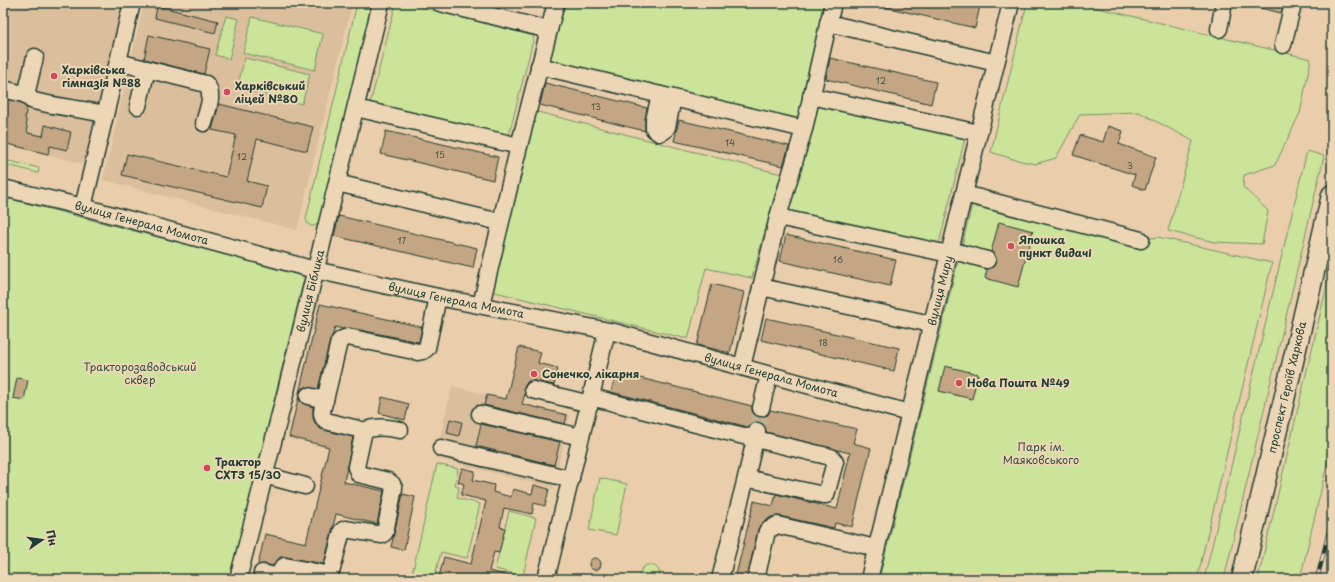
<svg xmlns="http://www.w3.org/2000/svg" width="1335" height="582" font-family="'Playpen Sans',sans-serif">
<rect width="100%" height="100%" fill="#eaceab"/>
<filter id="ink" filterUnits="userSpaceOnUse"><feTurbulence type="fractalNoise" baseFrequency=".025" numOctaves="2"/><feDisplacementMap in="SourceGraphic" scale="8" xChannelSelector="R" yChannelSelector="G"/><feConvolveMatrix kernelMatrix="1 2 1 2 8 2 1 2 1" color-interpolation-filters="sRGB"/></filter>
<g filter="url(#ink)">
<path fill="#dbbf9d" d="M 3,3 L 102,3 L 122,8 L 84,164 L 3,144 Z
M 144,3 L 352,4 L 297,230 L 103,180 Z
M 452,386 L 570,416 L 553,488 L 435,458 Z"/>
<path fill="#cbe49a" stroke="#759067" d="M 357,3 L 372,3 L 319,222 L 315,226 L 311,226 L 308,224 L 306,219 Z
M 396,3 L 405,3 L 534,36 L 508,139 L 370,104 Z
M 556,3 L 833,3 L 812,96 L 967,130 L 937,252 L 778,217 L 804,129 L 539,66 Z
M 1027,3 L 1077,3 L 1311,59 L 1300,113 L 1275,165 L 1244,175 L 1243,187 L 1268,211 L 1262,244 L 1214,242 L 1168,231 L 1193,141 L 1139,112 L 1080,114 L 1056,158 L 1035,164 L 1013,159 L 991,152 Z
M 226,16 L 239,19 L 229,59 L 215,55 Z
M 252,17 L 323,34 L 315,70 L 243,53 Z
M 245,58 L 310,74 L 302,104 L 237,88 Z
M 534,111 L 781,174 L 752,278 L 706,268 L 688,339 L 491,291 Z
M 1307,151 L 1324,156 L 1224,579 L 1204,579 Z
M 5,160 L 39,168 L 38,173 L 4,164 Z
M 3,197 L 305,275 L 230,579 L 3,579 Z
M 974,197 L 1140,240 L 1158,237 L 1272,263 L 1197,579 L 879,579 Z
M 1332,264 L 1332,443 L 1300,579 L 1258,579 Z
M 437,464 L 458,469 L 455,486 L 459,487 L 457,498 L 480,504 L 467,558 L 441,552 L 434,579 L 411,579 Z
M 600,478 L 627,484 L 616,535 L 589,530 Z
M 509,511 L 536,518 L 523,576 L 495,569 Z
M 647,565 C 656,564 661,570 660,579 L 640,579 C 639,572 641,568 647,565 Z"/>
<path fill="#c4a684" stroke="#1f3d34" d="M 885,3 L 965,3 L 980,6 L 975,28 L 885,7 Z
M 1252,3 L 1284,3 L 1281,13 L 1252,6 Z
M 157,6 L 218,21 L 215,33 L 155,18 Z
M 149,35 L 210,49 L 204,74 L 144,59 Z
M 830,58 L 936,82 L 931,104 L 826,79 Z
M 545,83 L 647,108 L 645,120 L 645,131 L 540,105 Z
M 6,99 L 22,103 L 27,108 L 25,116 L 28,133 L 43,136 L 45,125 L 71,132 L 67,150 L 50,146 L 48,154 L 3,143 L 3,110 Z
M 219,104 L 313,127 L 307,151 L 257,139 L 247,181 L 267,186 L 262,208 L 122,175 L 127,154 L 226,177 L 236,135 L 212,130 Z
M 679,120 L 789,146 L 783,166 L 674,141 Z
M 1108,126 L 1123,131 L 1119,144 L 1156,157 L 1145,190 L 1132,185 L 1135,175 L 1073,155 L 1080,135 L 1103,142 Z
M 386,131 L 498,157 L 493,180 L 381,154 Z
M 339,216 L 477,248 L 473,268 L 334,236 Z
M 999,222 L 1033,231 L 1018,287 L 985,278 L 987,269 L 993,267 L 996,262 L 996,257 L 991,252 Z
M 786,235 L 896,260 L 890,286 L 780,261 Z
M 712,284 L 744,292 L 730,353 L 697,345 Z
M 320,304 L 422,327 L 419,342 L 350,328 L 343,329 L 335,327 L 333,334 L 330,340 L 318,389 L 306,387 L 301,389 L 299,393 Z
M 766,318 L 899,348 L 894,371 L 761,340 Z
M 519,347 L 541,352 L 538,363 L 558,368 L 554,385 L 535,381 L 528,381 L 524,387 L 525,394 L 522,404 L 567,415 L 565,424 L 484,405 L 487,395 L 506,399 Z
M 945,366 L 978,374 L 972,399 L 939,391 Z
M 616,372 L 752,406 L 752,410 L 754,415 L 759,417 L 764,417 L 768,415 L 770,410 L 857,429 L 853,443 L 871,448 L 852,527 L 835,523 L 834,528 L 779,516 L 771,517 L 762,523 L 758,529 L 747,579 L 735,579 L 754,501 L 773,506 L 776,494 L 837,509 L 850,453 L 766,432 L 764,424 L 760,422 L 754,422 L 748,427 L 611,392 Z
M 17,378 L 28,380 L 24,400 L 13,398 Z
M 299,395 L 299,399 L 302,403 L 313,407 L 313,418 L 316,425 L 319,428 L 324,430 L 353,437 L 344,482 L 384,491 L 377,524 L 336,514 L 324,564 L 286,557 L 280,557 L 273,566 L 264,564 L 258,565 L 265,534 L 306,543 L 329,447 L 289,437 Z
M 382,397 L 409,404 L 405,420 L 379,413 Z
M 450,419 L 462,422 L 459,436 L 447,433 Z
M 481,424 L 560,442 L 554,465 L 476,446 Z
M 462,468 L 475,471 L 473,480 L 494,485 L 493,492 L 511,497 L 513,489 L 532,494 L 534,485 L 549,489 L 545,506 L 534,503 L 532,514 L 504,508 L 500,527 L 505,528 L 499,553 L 494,552 L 489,571 L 509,576 L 509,579 L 449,579 L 439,577 L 444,557 L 471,564 L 486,501 L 461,495 L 464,484 L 458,482 Z
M 403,494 L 415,497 L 404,550 L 391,547 Z
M589 564a6 6 0 1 1 12 0a6 6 0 1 1-12 0Z"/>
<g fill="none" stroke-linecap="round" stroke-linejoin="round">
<path stroke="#c1b193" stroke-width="16" stroke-dasharray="16 8" stroke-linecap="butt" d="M 757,431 L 761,408"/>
<defs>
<g id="minor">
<path d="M 440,3 L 549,30"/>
<path d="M 828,23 L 996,63"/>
<path d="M 1219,29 L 1224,3"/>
<path d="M 1283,45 L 1292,8"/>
<path d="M 118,62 L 206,84 C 215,94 207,111 204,123"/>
<path d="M 539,66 L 804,129"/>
<path d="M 3,89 L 28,95 L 31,100 L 34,101 C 58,107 82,109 105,114"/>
<path d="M 26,95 L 35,57"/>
<path d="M 660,95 L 654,120 L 654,129 L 659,133 L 664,131 L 667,127 L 673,98"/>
<path d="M 811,96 L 979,133"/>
<path d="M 138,106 L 147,69"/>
<path d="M 356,108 L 519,146"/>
<path d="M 337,183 L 500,222"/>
<path id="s1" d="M 3,188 L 83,207 L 315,270 L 438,297 L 614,332 L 909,413"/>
<path d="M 964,194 L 1141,240"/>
<path d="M 83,207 L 132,3"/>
<path d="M 778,217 L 949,254"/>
<path d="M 950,250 L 987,260"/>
<path d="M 761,287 L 931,324"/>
<path d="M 481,305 L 519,146 L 556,3"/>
<path d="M 742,367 L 778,217 L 804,129 L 833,3"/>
<path d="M 533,390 L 590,404"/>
<path d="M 591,397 L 727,432 L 831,457 L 835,462 L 826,495 L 823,495 L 746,478 L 720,579"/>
<path d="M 325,400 L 339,342 L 342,339 L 348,337 L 418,352 L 423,351 L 427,348 L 438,297"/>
<path d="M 761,408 L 769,375"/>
<path d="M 480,414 L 581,437"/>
<path d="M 362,431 C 377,426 385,427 400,430"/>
<path d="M 441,448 L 571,479"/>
<path d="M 264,475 L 305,486"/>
<path d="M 746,478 L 757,431"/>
<path d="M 262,573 L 280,577"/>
<path id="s2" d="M 238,579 L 286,391 L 381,3"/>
<path d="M 279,579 L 282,568 L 285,566 L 326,574 L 330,573 L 332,569 L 342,531 L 345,529 L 382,535 L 385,532 L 394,488 L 392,484 L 388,481 L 359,474 L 356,467 L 363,435 L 362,431 L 358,429 L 326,421 C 319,416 323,407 325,400 L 308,396"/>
<path d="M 546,579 L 607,331"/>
<path d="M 756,579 L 767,531 L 777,525 L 876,548"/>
<path id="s3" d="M 869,579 L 1011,3"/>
</g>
<g id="major">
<path id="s4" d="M 1242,579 L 1332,195"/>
</g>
</defs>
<use href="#minor" stroke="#1f3d34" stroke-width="19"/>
<use href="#major" stroke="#1f3d34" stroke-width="23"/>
<use href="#minor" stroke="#edd6b5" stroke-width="16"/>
<use href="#major" stroke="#edd6b5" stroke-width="20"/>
<defs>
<path id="rail" d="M 1317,579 L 1332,520"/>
</defs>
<use href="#rail" stroke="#1f3d34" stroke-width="4.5"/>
<use href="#rail" stroke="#edd6b5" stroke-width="3" stroke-dasharray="9" stroke-linecap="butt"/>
</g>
</g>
<g fill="#d1495b" stroke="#edd6b5" stroke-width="1.5">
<circle cx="54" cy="76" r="4"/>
<circle cx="227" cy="92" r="4"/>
<circle cx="1011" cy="246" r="4"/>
<circle cx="534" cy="374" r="4"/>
<circle cx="959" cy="383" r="4"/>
<circle cx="207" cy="468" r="4"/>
</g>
<g text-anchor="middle" stroke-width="4" stroke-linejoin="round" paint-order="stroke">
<g font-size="9" fill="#485748">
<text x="881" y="84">12</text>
<text x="596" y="110">13</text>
<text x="730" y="146">14</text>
<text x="440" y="158">15</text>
<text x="242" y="160">12</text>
<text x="1130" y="169">3</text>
<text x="402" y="244">17</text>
<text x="838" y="263">16</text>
<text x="823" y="346">18</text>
</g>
<g font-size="11" font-weight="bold" fill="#1f3d34" stroke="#edd6b5" text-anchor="start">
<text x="62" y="74">Харківська<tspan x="62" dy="13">гімназія №88</tspan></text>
<text x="235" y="90">Харківський<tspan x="235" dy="13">ліцей №80</tspan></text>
<text x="1019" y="244">Япошка<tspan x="1019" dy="13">пункт видачі</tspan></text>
<text x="542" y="378">Сонечко, лікарня</text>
<text x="967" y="387">Нова Пошта №49</text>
<text x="215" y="466">Трактор<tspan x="215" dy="13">СХТЗ 15/30</tspan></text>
</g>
<g font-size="11" fill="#1f3d34" stroke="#edd6b5">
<text dy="4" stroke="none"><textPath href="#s1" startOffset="143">вулиця Генерала Момота</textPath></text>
<text dy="4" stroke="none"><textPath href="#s2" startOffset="297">вулиця Біблика</textPath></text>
<text dy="4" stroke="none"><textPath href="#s3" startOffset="297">вулиця Миру</textPath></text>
<text dy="4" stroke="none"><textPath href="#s1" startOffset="467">вулиця Генерала Момота</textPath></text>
<text dy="4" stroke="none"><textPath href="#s1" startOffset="791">вулиця Генерала Момота</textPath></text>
<text dy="4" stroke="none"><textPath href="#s4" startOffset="197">проспект Героїв Харкова</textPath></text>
</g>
<g font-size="11" fill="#304e3e" stroke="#edd6b5">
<text x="140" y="371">Тракторозаводський<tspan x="140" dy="13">сквер</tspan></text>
<text x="1041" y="451">Парк ім.<tspan x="1041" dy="13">Маяковського</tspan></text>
</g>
</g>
<rect width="1335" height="582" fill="none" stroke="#edd6b5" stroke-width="16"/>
<rect x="8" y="8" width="1319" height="566" fill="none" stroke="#1f3d34" stroke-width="1.5" filter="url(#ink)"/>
<g transform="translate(42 540) rotate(77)" stroke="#edd6b5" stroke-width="3" paint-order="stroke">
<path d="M0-3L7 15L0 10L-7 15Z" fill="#1f3d34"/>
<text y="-6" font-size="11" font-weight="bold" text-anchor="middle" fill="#1f3d34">Пн</text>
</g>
</svg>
